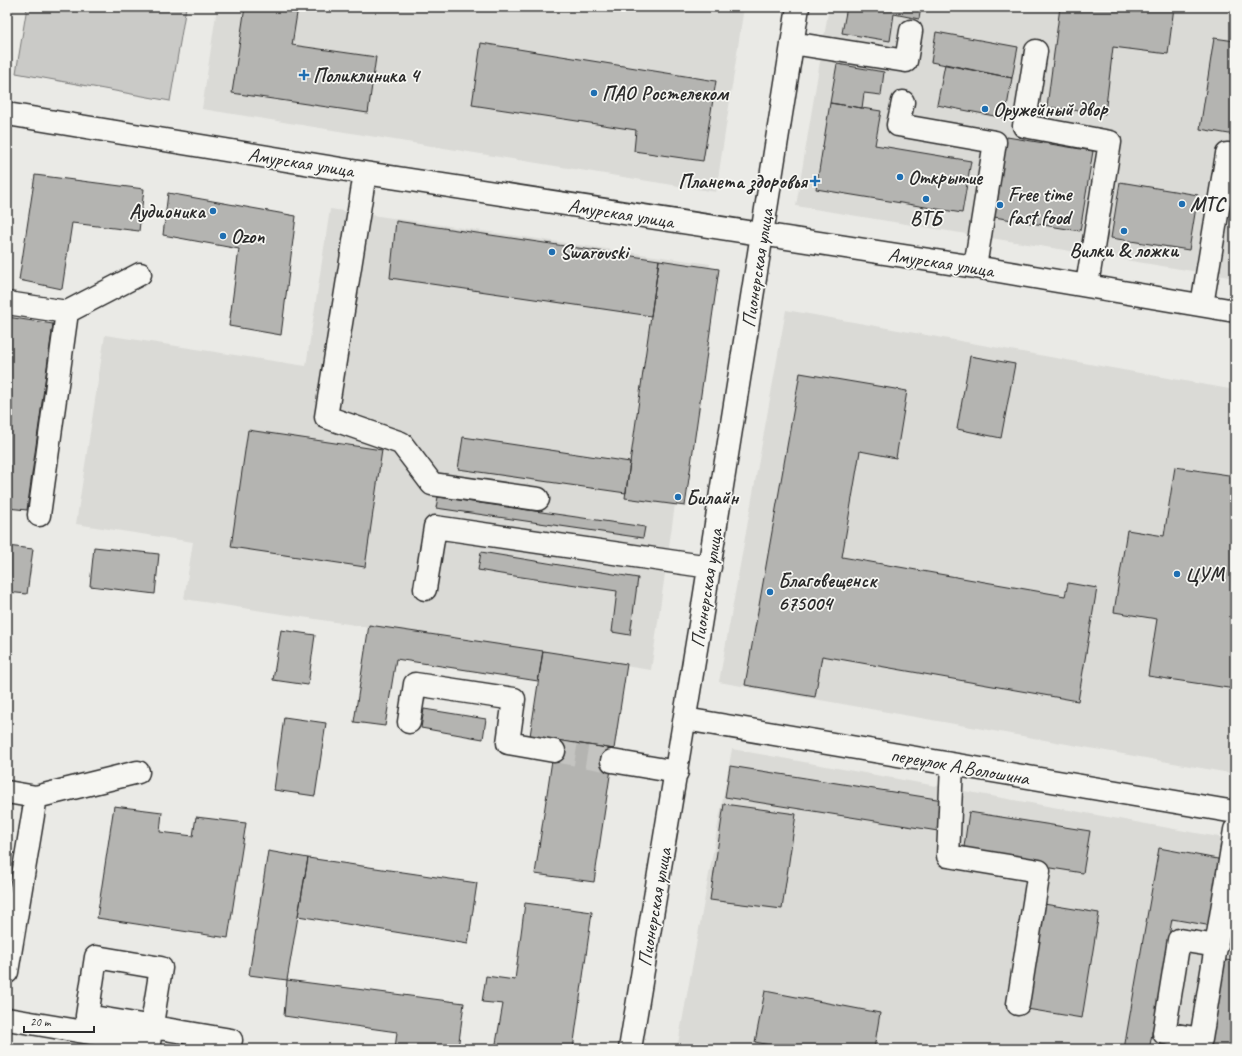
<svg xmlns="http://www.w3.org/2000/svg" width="1242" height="1056" font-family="Caveat,sans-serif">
<rect width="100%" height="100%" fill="#eaeae6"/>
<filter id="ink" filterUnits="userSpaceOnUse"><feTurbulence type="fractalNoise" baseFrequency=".025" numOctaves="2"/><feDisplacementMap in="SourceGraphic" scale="8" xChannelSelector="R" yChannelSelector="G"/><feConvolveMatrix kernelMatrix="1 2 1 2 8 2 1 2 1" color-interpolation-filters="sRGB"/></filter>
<g filter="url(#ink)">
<path fill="#dadad6" d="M 217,7 L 744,7 L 716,192 L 202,109 Z
M 829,7 L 1235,7 L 1235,278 L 796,206 Z
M 330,209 L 710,264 L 651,670 L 184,599 L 193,542 L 76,524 L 105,335 L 306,366 Z
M 786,310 L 1235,390 L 1235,774 L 719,682 Z
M 732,749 L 1235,840 L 1235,1049 L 677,1049 Z"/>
<path fill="#cacac7" stroke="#7a7a79" d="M 27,7 L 186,7 L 170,101 L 16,73 Z"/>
<path fill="#b4b4b1" stroke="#2b2b2b" d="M 245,7 L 298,7 L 292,45 L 376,57 L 368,113 L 232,93 Z
M 847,7 L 921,7 L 919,19 L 894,14 L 890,41 L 842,33 Z
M 1060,7 L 1174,7 L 1168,54 L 1113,47 L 1105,114 L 1047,107 Z
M 936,32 L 1018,47 L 1012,78 L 931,62 Z
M 1214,38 L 1235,41 L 1235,135 L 1200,129 Z
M 481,43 L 716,81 L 703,161 L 634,151 L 636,130 L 472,105 Z
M 837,64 L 884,72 L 881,95 L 864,93 L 862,108 L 830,103 Z
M 945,64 L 1012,78 L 1005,118 L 937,105 Z
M 830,103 L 881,111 L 875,145 L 971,161 L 962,213 L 816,189 Z
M 1007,137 L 1093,151 L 1080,231 L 994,217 Z
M 35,175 L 144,189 L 139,231 L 72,223 L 62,289 L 19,280 Z
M 1120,182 L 1198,195 L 1189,250 L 1111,238 Z
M 168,193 L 296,216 L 281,335 L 229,326 L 239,249 L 163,235 Z
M 396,221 L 659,260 L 651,316 L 390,278 Z
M 659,260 L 719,269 L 685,506 L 625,498 Z
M 7,317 L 53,324 L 27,510 L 7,508 Z
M 970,356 L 1015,364 L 1001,438 L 957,429 Z
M 800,373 L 907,391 L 896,458 L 860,451 L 842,557 L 1065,596 L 1068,583 L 1097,588 L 1078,701 L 822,656 L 815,697 L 745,685 Z
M 248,430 L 382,450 L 365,567 L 231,547 Z
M 463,437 L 630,462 L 626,493 L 458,469 Z
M 1175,467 L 1235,476 L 1235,689 L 1148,676 L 1157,619 L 1114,612 L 1127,530 L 1164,536 Z
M 438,497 L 645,527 L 643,538 L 436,508 Z
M 7,546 L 33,549 L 27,594 L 7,592 Z
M 94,547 L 159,554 L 155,594 L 90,586 Z
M 481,552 L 638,578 L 630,635 L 612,632 L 617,591 L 501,574 L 478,570 Z
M 369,625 L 543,651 L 538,681 L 396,659 L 385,726 L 354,722 Z
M 281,630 L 315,635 L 308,685 L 273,680 Z
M 543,651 L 627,664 L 614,749 L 530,736 Z
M 424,709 L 486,719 L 483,739 L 421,728 Z
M 284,717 L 326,723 L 315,796 L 274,790 Z
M 555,740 L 614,749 L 594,882 L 535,874 Z
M 730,766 L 943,800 L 938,831 L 725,797 Z
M 724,804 L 796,814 L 782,909 L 710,900 Z
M 114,806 L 162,812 L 160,832 L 193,836 L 196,817 L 246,823 L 228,938 L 97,918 Z
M 969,812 L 1090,831 L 1083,873 L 963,854 Z
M 1159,848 L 1223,860 L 1212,926 L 1172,919 L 1150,1045 L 1173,1049 L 1124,1049 Z
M 268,851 L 308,858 L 287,980 L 249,975 Z
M 308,858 L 477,883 L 468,944 L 298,916 Z
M 525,903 L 592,912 L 573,1049 L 495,1049 L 503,1004 L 482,1002 L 486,976 L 515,980 Z
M 1044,904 L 1099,913 L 1082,1018 L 1027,1009 Z
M 1224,960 L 1235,961 L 1235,1049 L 1209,1049 Z
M 287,980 L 464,1003 L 458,1049 L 395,1049 L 397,1032 L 284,1016 Z
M 765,991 L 880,1013 L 874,1049 L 790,1049 L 755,1042 Z"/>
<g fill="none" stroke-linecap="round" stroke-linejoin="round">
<path stroke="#c4c4c1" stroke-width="22" stroke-dasharray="22 11" stroke-linecap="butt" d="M 554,751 L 612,761"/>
<defs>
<path id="minor" d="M 792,43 L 906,61 L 911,31
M 1036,51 L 1024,126 L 1110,142 L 1087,285
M 903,102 L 898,125 L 995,142 L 975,267
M 7,114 L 365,173 L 975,267 L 1235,311
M 365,173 L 326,417 L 401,443 L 432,484 L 538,499
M 7,303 L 67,312 L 140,274
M 1202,305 L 1227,154 L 1235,155
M 39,515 L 67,312
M 425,589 L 435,527 L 710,567
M 685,719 L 1235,812
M 409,722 L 415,684 L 514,699 L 508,743 L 554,751
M 612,761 L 677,772
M 952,765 L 948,856 L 1039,871 L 1018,1004
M 7,792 L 36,797 L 7,972
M 36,797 L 138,772
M 1217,946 L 1179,940 L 1164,1033 L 1201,1039 L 1235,830
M 7,1019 L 149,1043 L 148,1049
M 149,1043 L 161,968 L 96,957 L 87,1016 L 231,1040
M 630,1049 C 689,702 743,355 798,7"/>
</defs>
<use href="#minor" stroke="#2b2b2b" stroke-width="25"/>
<use href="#minor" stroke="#f6f6f2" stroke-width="22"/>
</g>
</g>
<g fill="#1f6fb2" stroke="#f6f6f2" stroke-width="1.5">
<path d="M302 69h4v4h4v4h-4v4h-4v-4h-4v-4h4z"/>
<circle cx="594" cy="93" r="4"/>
<circle cx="985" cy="109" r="4"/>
<circle cx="900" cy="177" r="4"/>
<path d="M813 175h4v4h4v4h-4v4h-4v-4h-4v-4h4z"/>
<circle cx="926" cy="199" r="4"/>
<circle cx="1182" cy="204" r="4"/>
<circle cx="1000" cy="205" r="4"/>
<circle cx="213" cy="211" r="4"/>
<circle cx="1124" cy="231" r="4"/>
<circle cx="223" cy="236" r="4"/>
<circle cx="552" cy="252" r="4"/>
<circle cx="678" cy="497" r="4"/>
<circle cx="1177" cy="574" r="4"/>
<circle cx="770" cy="592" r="4"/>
</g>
<g text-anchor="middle" stroke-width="3.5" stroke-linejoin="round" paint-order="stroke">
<g font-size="20" font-weight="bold" fill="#2b2b2b" stroke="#f6f6f2" text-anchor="start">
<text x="313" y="82">Поликлиника 4</text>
<text x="602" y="100">ПАО Ростелеком</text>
<text x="993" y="116">Оружейный двор</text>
<text x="908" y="184">Открытие</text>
<text x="807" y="188" text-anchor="end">Планета здоровья</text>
<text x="1008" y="201">Free time<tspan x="1008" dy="23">fast food</tspan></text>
<text x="1190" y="211">МТС</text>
<text x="205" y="218" text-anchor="end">Аудионика</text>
<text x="926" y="225" text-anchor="middle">ВТБ</text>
<text x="231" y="243">Ozon</text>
<text x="1124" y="257" text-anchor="middle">Вилки &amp; ложки</text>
<text x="560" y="259">Swarovski</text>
<text x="686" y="504">Билайн</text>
<text x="1185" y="581">ЦУМ</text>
<text x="778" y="587">Благовещенск<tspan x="778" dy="23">675004</tspan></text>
</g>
<g font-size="20" fill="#2b2b2b" stroke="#f6f6f2">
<text transform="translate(301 162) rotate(9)" y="7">Амурская улица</text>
<text transform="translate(621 213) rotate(9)" y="7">Амурская улица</text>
<text transform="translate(941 262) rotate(9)" y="7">Амурская улица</text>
<text transform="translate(757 268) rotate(-81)" y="7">Пионерская улица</text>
<text transform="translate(706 588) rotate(-81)" y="7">Пионерская улица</text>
<text transform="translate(960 766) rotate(10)" y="7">переулок А.Волошина</text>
<text transform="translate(654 907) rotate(-80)" y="7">Пионерская улица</text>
</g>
</g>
<rect width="1242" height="1056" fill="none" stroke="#f6f6f2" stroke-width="24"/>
<rect x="12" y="12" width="1218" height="1032" fill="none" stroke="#2b2b2b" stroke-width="1.5" filter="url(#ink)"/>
<path d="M24 1026v6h70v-6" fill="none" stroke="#2b2b2b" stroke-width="2"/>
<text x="30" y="1026" font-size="12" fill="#2b2b2b" stroke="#f6f6f2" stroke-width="3" paint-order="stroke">20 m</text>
</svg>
